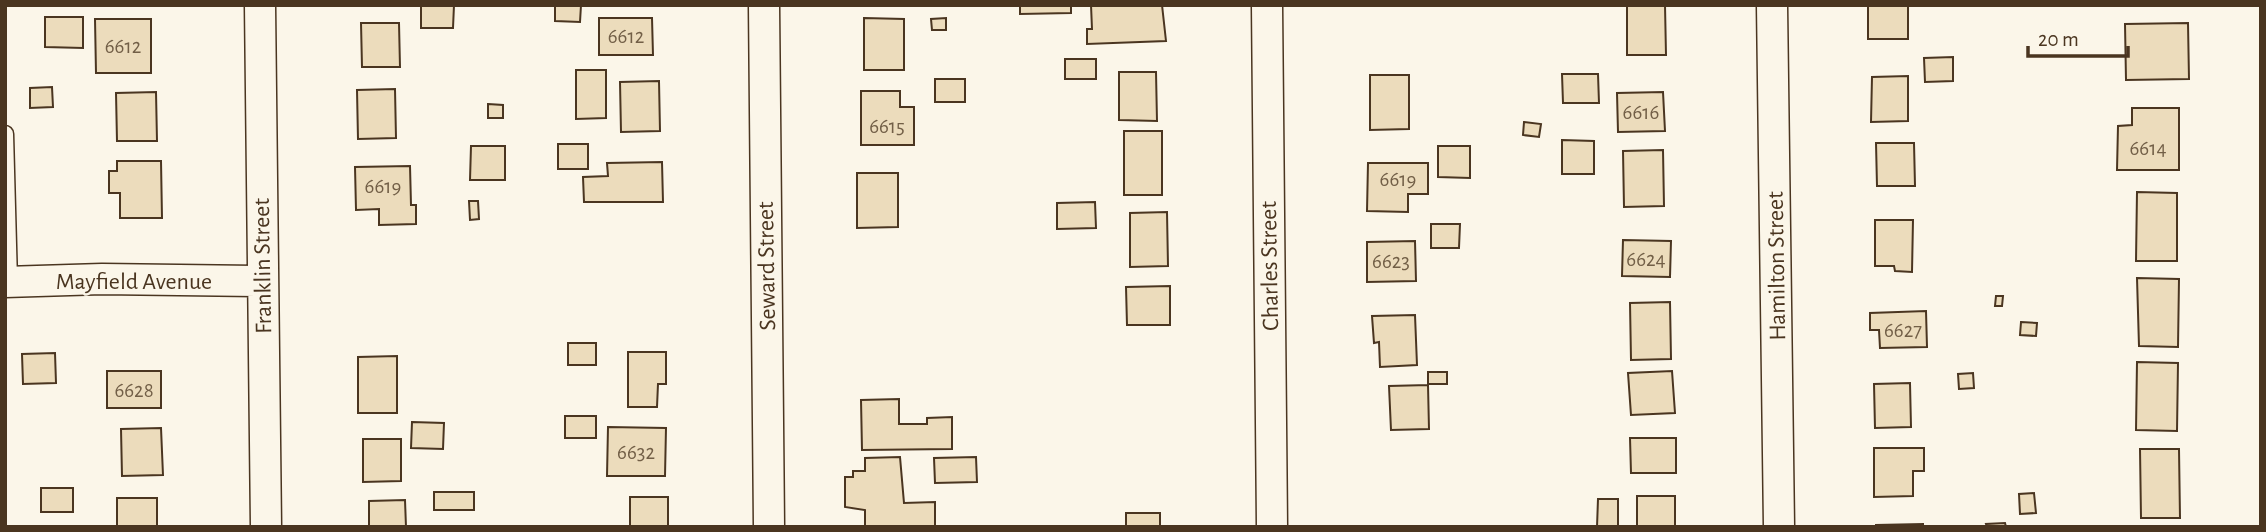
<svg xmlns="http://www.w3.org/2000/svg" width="2266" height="532" font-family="'Alegreya Sans',sans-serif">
<rect width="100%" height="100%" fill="#fbf6e9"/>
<path fill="#ecdcbc" stroke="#4a3520" stroke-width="2" d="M 421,5 L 454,5 L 453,28 L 421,28 Z
M 555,5 L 581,5 L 580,22 L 555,21 Z
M 1020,5 L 1071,5 L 1071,13 L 1020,14 Z
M 1091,5 L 1162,5 L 1166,41 L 1087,44 L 1087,29 L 1092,29 Z
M 1627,5 L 1665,5 L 1666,55 L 1627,55 Z
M 1868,5 L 1908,5 L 1908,39 L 1868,39 Z
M 45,17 L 83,17 L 83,48 L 45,47 Z
M 599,18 L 652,18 L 653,55 L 599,55 Z
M 864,18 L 904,19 L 904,70 L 864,70 Z
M 946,18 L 946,30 L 932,30 L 931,19 Z
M 95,19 L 151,19 L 151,73 L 96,73 Z
M 361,23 L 399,23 L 400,67 L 362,67 Z
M 2188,23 L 2189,79 L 2126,80 L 2125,24 Z
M 1953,57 L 1953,81 L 1925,82 L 1924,58 Z
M 1065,59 L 1096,59 L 1096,79 L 1065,79 Z
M 576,70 L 606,70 L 606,118 L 576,119 Z
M 1119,72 L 1156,72 L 1157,121 L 1119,120 Z
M 1562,74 L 1598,74 L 1599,103 L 1563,103 Z
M 1370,75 L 1409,75 L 1409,129 L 1370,130 Z
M 1908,76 L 1908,121 L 1871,122 L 1872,77 Z
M 935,79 L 965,79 L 965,102 L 935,102 Z
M 659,81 L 660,131 L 621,132 L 620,82 Z
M 52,87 L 53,107 L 30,108 L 30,88 Z
M 395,89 L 396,138 L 358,139 L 357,90 Z
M 861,91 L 900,91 L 900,107 L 914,107 L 914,145 L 861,145 Z
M 156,92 L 157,141 L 117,141 L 116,93 Z
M 1663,92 L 1665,131 L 1618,132 L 1617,93 Z
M 488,104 L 503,105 L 503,118 L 488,118 Z
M 2132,108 L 2179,108 L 2179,170 L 2117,170 L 2118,126 L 2132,125 Z
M 1524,122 L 1541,124 L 1539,137 L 1523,135 Z
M 1124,131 L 1162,131 L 1162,195 L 1124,195 Z
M 1562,140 L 1594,141 L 1594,174 L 1562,174 Z
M 1876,143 L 1914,143 L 1915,186 L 1877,186 Z
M 558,144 L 588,144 L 588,169 L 558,169 Z
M 471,146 L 505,146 L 505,180 L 470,180 Z
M 1438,146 L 1470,146 L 1470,178 L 1438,177 Z
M 1663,150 L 1664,206 L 1624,207 L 1623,151 Z
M 117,161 L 161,161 L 162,218 L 120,218 L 120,193 L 109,193 L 109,171 L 117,171 Z
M 662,162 L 663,202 L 584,202 L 583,177 L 608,176 L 607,163 Z
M 1368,163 L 1428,163 L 1428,194 L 1408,194 L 1408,212 L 1367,211 Z
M 410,166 L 411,205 L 416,205 L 416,224 L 379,225 L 379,209 L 356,210 L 355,167 Z
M 857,173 L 898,173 L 898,227 L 857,228 Z
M 2137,192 L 2177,193 L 2177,261 L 2136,261 Z
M 469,201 L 478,201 L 479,219 L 470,220 Z
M 1095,202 L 1096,228 L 1057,229 L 1057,203 Z
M 1167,212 L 1168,266 L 1130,267 L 1130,213 Z
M 1875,220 L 1913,220 L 1912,272 L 1895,271 L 1894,266 L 1875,266 Z
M 1431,224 L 1460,224 L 1459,248 L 1431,248 Z
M 1623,240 L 1671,241 L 1670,277 L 1622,276 Z
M 1415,241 L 1416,281 L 1367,282 L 1367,242 Z
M 2137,278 L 2179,279 L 2178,347 L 2139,346 Z
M 1170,286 L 1170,325 L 1127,325 L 1126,287 Z
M 1996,296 L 2003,296 L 2002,306 L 1995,306 Z
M 1670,302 L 1671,359 L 1631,360 L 1630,303 Z
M 1926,311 L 1927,347 L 1880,348 L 1879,330 L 1870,330 L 1870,313 Z
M 1415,315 L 1417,365 L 1380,367 L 1379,342 L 1374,343 L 1372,316 Z
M 2021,322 L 2037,323 L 2036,336 L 2020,335 Z
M 568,343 L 596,343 L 596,365 L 568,365 Z
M 628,352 L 666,352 L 666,384 L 658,384 L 657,407 L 628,407 Z
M 55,353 L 56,383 L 23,384 L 22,354 Z
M 397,356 L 397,413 L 358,413 L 358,357 Z
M 2137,362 L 2178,363 L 2177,431 L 2136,430 Z
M 107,371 L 161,371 L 161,408 L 107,408 Z
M 1672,371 L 1675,413 L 1631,415 L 1628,373 Z
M 1428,372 L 1447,372 L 1447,384 L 1428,384 Z
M 1973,373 L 1974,388 L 1959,389 L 1958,374 Z
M 1910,383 L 1911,427 L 1875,428 L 1874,384 Z
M 1428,385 L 1429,429 L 1391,430 L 1389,386 Z
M 899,399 L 899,424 L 927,424 L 927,418 L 952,417 L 952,449 L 862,450 L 861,400 Z
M 565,416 L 596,416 L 596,438 L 565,438 Z
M 412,422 L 444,423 L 443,449 L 411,448 Z
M 608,427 L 666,428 L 665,476 L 607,476 Z
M 161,428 L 163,475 L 122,476 L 121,429 Z
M 1630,438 L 1676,438 L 1676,473 L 1631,473 Z
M 363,439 L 401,439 L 401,481 L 363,482 Z
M 1874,448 L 1924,448 L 1924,471 L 1913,471 L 1913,496 L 1874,497 Z
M 2140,449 L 2179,449 L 2180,518 L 2141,518 Z
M 900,457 L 904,503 L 935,502 L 935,526 L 865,527 L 865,510 L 845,507 L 845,477 L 853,477 L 853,471 L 865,471 L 865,458 Z
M 976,457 L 977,482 L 935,483 L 934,458 Z
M 41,488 L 73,488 L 73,512 L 41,512 Z
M 434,492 L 474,492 L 474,510 L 434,510 Z
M 2034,493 L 2036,513 L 2020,514 L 2019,494 Z
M 1637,496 L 1675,496 L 1675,527 L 1637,527 Z
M 630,497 L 668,497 L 668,527 L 630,527 Z
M 117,498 L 157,498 L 157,527 L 117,527 Z
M 1598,499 L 1618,499 L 1618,527 L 1597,527 Z
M 405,500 L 406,527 L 369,527 L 369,501 Z
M 1126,513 L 1160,513 L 1160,527 L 1126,527 Z
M 2005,523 L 2006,527 L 1987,527 L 1986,524 Z
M 1923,524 L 1923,527 L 1876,527 L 1876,525 Z"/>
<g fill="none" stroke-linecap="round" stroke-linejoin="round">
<defs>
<path id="service" d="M 5,134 L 9,282"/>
<path id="minor" d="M 260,5 L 266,527
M 764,5 L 769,527
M 1267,5 L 1272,527
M 1772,5 L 1779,527
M 5,282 L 102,279 L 262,281"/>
</defs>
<use href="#service" stroke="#4a3520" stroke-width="19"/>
<use href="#minor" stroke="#4a3520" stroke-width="33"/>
<use href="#service" stroke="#fbf6e9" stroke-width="16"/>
<use href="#minor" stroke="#fbf6e9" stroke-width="30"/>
</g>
<g text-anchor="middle" stroke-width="5" stroke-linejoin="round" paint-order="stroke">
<g font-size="21" fill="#725f47">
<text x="626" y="43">6612</text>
<text x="123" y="53">6612</text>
<text x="1641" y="119">6616</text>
<text x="887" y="133">6615</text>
<text x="2148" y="155">6614</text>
<text x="1398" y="186">6619</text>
<text x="383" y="193">6619</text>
<text x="1646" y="266">6624</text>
<text x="1391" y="268">6623</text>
<text x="1903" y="337">6627</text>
<text x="134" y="397">6628</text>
<text x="636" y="459">6632</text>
</g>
<g font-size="24" fill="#4a3520" stroke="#fbf6e9">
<text transform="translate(262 266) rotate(-91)" y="8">Franklin Street</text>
<text transform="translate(766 266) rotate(-91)" y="8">Seward Street</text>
<text transform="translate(1269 266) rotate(-91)" y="8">Charles Street</text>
<text transform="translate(1776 266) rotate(-91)" y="8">Hamilton Street</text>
<text x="134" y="289">Mayfield Avenue</text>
</g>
</g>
<rect width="2266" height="532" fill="none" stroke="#4a3520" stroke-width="14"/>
<path d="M2028 46v10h100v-10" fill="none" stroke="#4a3520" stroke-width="3.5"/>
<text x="2038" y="46" font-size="21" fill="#4a3520" stroke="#fbf6e9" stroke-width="5" paint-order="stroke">20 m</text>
</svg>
